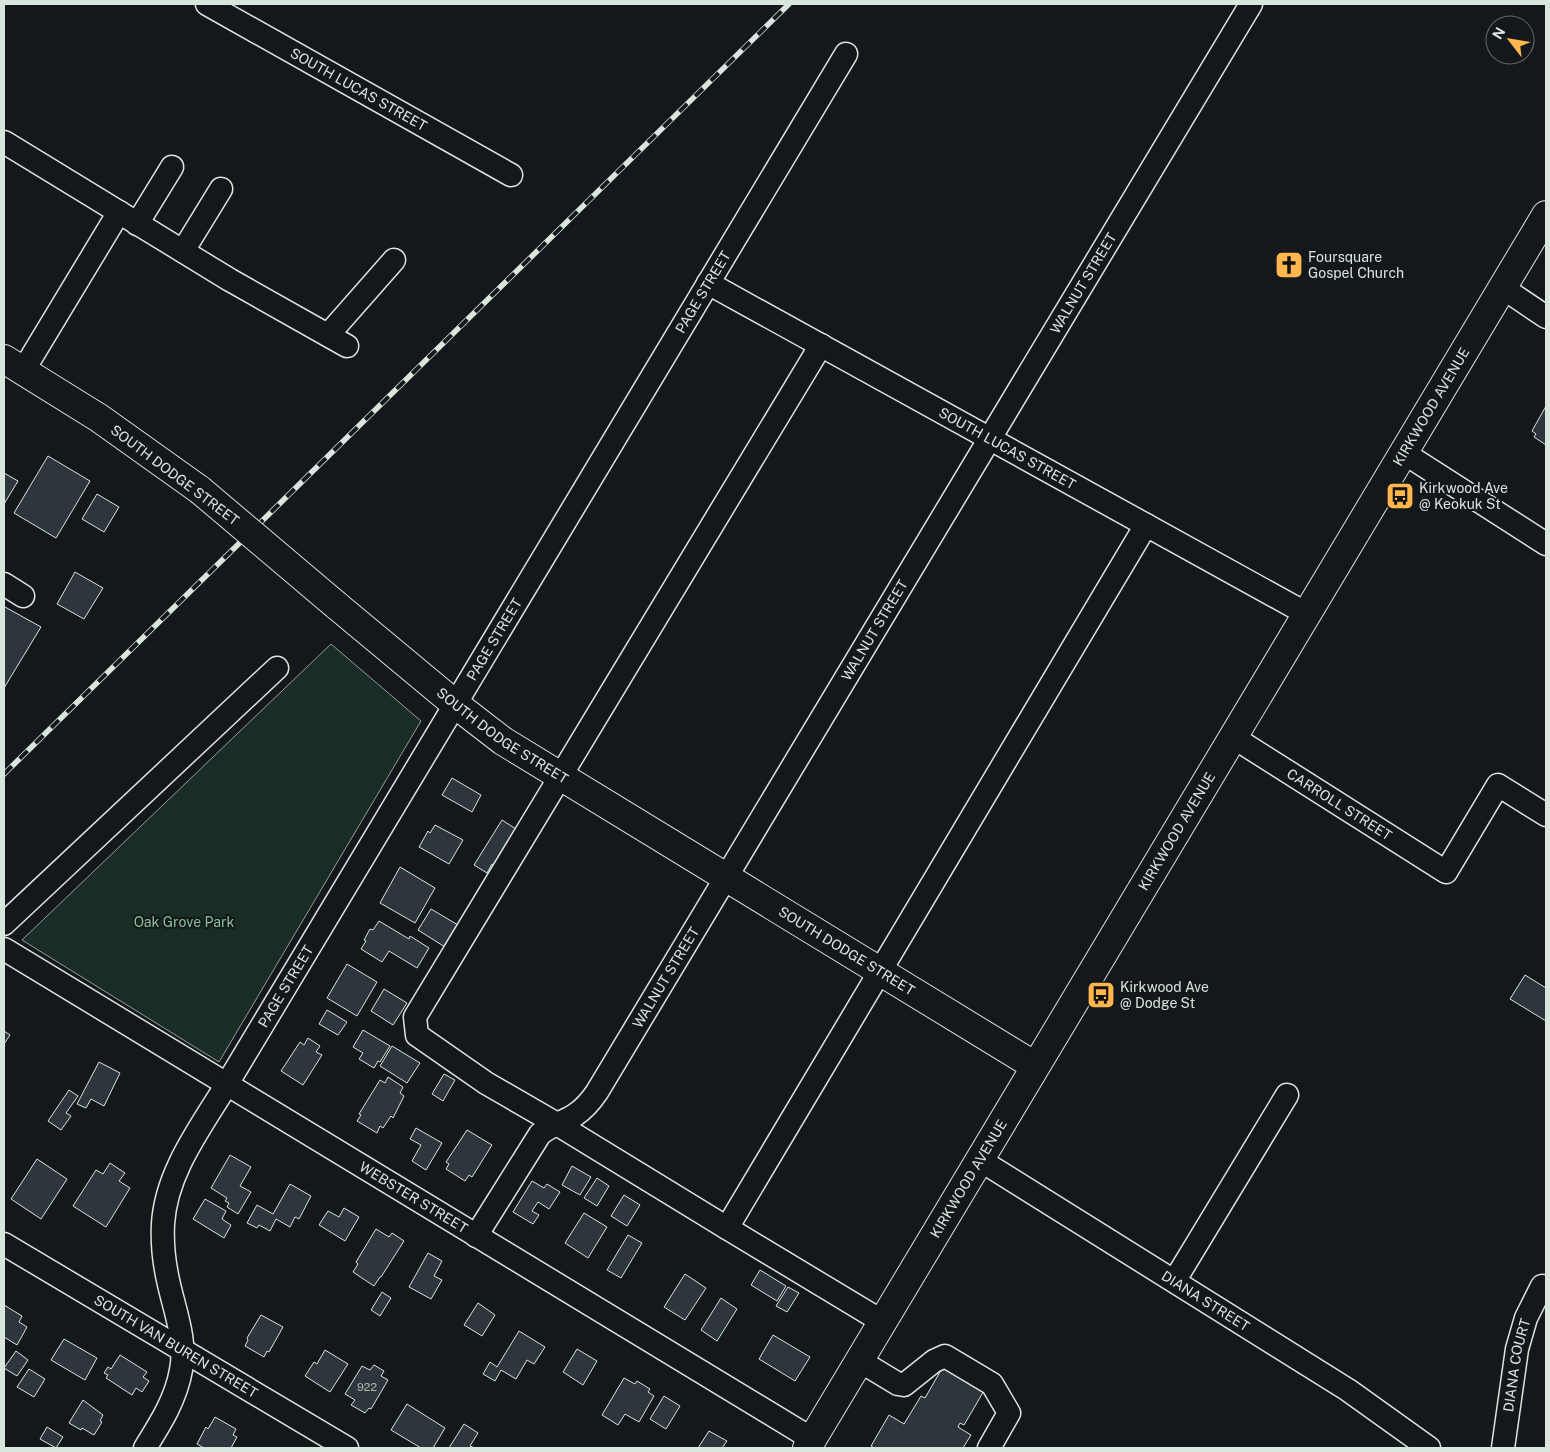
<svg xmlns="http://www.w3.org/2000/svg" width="1550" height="1452" font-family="'Public Sans',sans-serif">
<rect width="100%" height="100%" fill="#14181c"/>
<path fill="#1a2d24" stroke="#939e99" d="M 331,644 L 421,721 L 219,1062 L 22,940 Z"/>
<path fill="#2c363c" stroke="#d8e6dc" d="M 1546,406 L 1546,445 L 1534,437 L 1536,434 L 1532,431 Z
M 48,456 L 90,481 L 56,538 L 14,513 Z
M 4,473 L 18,481 L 4,504 Z
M 97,494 L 119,507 L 104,532 L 82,519 Z
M 75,572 L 103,588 L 84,619 L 57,604 Z
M 5,607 L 41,627 L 4,688 L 4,610 Z
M 452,778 L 481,795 L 472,812 L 442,795 Z
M 502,820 L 519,831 L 497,867 L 492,864 L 487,873 L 474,865 Z
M 435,825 L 463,840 L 449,864 L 419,847 L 428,831 L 430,833 Z
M 400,867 L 435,888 L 415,923 L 380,903 Z
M 431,909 L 458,925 L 445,947 L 418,930 Z
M 379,921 L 409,939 L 410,936 L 429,948 L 417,968 L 389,951 L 382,962 L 361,949 L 366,941 L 364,940 L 370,929 L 373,930 Z
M 347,964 L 377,982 L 357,1016 L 327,998 Z
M 1525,975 L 1546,988 L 1546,1021 L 1510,999 Z
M 384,989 L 407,1003 L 393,1025 L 371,1011 Z
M 327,1010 L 347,1022 L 338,1035 L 319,1024 Z
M 363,1030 L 390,1046 L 380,1062 L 378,1061 L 374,1068 L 359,1059 L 363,1053 L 353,1047 Z
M 4,1031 L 10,1035 L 4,1044 Z
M 308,1038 L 320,1046 L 316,1052 L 322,1055 L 303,1085 L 281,1071 L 300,1042 L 304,1045 Z
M 392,1046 L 420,1063 L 407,1083 L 380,1066 Z
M 99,1062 L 120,1073 L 104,1106 L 91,1099 L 86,1108 L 77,1104 Z
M 444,1074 L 455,1080 L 443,1101 L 432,1094 Z
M 388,1077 L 403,1087 L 400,1093 L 404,1096 L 393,1118 L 391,1116 L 383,1128 L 380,1126 L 377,1133 L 357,1121 L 361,1115 L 359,1114 L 380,1080 L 385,1083 Z
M 69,1090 L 78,1096 L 66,1113 L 71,1116 L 61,1130 L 48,1121 Z
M 416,1128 L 442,1143 L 426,1170 L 412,1161 L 421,1145 L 410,1139 Z
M 467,1130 L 492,1145 L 472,1177 L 469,1175 L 465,1181 L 446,1169 L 449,1164 L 446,1162 Z
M 230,1155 L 251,1167 L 240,1186 L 251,1192 L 238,1214 L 227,1207 L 229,1203 L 225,1201 L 227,1198 L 211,1188 Z
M 37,1159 L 67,1179 L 41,1219 L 11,1199 Z
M 110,1163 L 125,1173 L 119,1181 L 130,1188 L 106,1227 L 73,1206 L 96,1170 L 103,1174 Z
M 572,1166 L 591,1177 L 580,1195 L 562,1185 Z
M 597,1178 L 609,1186 L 597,1206 L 584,1198 Z
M 532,1181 L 544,1188 L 547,1184 L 560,1192 L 549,1209 L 538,1202 L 532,1211 L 539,1215 L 533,1224 L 513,1212 Z
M 290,1184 L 311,1196 L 299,1219 L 295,1217 L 290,1227 L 276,1219 L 270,1231 L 259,1225 L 257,1228 L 247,1223 L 257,1205 L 273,1214 Z
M 624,1195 L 640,1205 L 627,1226 L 611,1216 Z
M 205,1199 L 226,1211 L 222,1219 L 231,1225 L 224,1238 L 193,1219 Z
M 344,1208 L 359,1217 L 345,1241 L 319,1225 L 328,1211 L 339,1217 Z
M 584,1213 L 607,1227 L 588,1258 L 565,1243 Z
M 376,1229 L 389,1237 L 392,1233 L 404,1241 L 381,1277 L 380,1277 L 374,1286 L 353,1272 L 358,1264 L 356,1262 Z
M 628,1235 L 642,1243 L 621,1278 L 607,1270 Z
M 428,1253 L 442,1261 L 434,1276 L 442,1280 L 431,1299 L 409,1287 Z
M 760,1270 L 786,1286 L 777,1301 L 751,1285 Z
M 685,1274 L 706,1288 L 685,1320 L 664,1307 Z
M 788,1287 L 799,1293 L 787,1312 L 776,1306 Z
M 382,1292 L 391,1298 L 380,1316 L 371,1310 Z
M 721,1298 L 737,1309 L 717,1341 L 701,1330 Z
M 478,1303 L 495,1315 L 482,1336 L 464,1325 Z
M 4,1305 L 22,1316 L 19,1322 L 27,1327 L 17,1345 L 4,1337 Z
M 261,1315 L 283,1327 L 269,1352 L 267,1351 L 264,1357 L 245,1346 L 248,1340 L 247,1338 Z
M 519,1331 L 545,1347 L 534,1364 L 527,1360 L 516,1379 L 501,1370 L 495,1381 L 483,1374 L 490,1362 L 497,1367 Z
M 773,1335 L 810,1357 L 795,1381 L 759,1359 Z
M 64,1339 L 97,1358 L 85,1380 L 51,1360 Z
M 577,1349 L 597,1361 L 583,1385 L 563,1372 Z
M 325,1350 L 348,1364 L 330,1392 L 305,1376 L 314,1362 L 317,1364 Z
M 16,1351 L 28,1360 L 17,1376 L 4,1368 Z
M 120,1355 L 147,1372 L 143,1377 L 149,1381 L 142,1392 L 136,1388 L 132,1395 L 106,1378 L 108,1375 L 104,1373 L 108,1367 L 111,1369 Z
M 374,1365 L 384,1371 L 381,1376 L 388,1380 L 371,1409 L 369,1408 L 365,1413 L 351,1405 L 355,1400 L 345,1394 L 362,1366 L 370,1370 Z
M 944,1365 L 985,1389 L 964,1425 L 960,1423 L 958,1427 L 971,1435 L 963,1448 L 874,1448 L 871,1446 L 889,1415 L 904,1424 L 921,1396 L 925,1398 Z
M 29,1369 L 45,1379 L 34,1397 L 17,1387 Z
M 624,1378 L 635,1384 L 637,1381 L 650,1389 L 648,1392 L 654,1396 L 639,1422 L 625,1414 L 618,1425 L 602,1415 Z
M 664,1396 L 680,1406 L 666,1429 L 650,1419 Z
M 83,1400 L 103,1415 L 100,1421 L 102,1422 L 94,1435 L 82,1428 L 81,1430 L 69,1423 Z
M 407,1404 L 445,1428 L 433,1448 L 421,1448 L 391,1430 Z
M 215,1417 L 236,1429 L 233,1435 L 237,1437 L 231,1448 L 204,1448 L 197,1444 L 206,1427 L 208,1429 Z
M 464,1424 L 478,1433 L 470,1446 L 475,1448 L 449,1448 Z
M 47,1427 L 63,1437 L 56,1448 L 40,1439 Z
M 709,1431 L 727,1441 L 722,1448 L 698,1448 Z"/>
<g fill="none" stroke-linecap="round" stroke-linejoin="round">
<defs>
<g id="minor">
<path id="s1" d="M 207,4 L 511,175"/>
<path d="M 4,142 L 230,280 L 347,346"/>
<path d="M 137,224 L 172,167"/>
<path d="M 183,251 L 221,189"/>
<path id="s2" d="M 708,283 L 1307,614"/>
<path d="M 1503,288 L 1546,317"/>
<path d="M 328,335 L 394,260"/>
<path d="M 821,345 L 415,1017 L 417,1035 L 486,1083 L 557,1124 L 727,1228 L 1146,525"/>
<path d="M 23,371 L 119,212"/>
<path d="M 1404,453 L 1546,544"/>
<path d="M 4,584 L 23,596"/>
<path id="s3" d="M 1233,737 L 1446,872 L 1498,785 L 1546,815"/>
<path d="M 4,924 L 277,668"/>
<path id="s4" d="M 4,949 L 812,1439"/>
<path id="s5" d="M 980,1160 L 1348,1390 L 1429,1448"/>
<path d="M 727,1228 L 883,1322"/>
<path id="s6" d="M 476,1236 L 540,1134 C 552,1124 563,1123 575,1115 C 584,1109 591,1101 597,1092 L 1251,4"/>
<path id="s7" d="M 4,1244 L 347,1448"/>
<path d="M 1175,1280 L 1287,1095"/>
<path d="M 860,1361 L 898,1384 L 904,1385 L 934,1361 L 945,1356 L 992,1384 L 1009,1413 L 989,1448"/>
<path id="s8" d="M 145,1448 C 160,1424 176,1399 181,1370 C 187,1340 174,1309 168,1280 C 164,1262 162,1243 163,1224 C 166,1172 201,1127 227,1084 L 846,54"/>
<path id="s9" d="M 1503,1448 L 1517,1349 L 1526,1318 L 1542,1286"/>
</g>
<g id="major">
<path d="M 4,359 L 99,418 L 200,490"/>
<path id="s10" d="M 336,605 L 455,704 L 503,741 L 1035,1066"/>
<path id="s11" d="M 807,1448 L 1546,215"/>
</g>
</defs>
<use href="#minor" stroke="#d8e6dc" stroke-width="25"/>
<use href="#major" stroke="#d8e6dc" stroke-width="30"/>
<use href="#minor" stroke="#14181c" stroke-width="22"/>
<use href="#major" stroke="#14181c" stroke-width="28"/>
<defs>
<path id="rail" d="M 4,774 L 789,4"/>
</defs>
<use href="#rail" stroke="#d8e6dc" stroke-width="5.5"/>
<use href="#rail" stroke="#14181c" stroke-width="4" stroke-dasharray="11" stroke-linecap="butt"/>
<defs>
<path id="major-bridge" d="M 200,490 L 336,605"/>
</defs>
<use href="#major-bridge" stroke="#d8e6dc" stroke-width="30" stroke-linecap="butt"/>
<use href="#major-bridge" stroke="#14181c" stroke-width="28"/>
</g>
<defs>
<symbol id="church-square" viewBox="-11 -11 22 22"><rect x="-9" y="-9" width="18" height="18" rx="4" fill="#ffb74d" stroke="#14181c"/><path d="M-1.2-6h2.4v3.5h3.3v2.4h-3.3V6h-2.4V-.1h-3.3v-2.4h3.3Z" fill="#111"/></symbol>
<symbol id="bus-square" viewBox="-11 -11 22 22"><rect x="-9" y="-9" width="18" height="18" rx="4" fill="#ffb74d" stroke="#14181c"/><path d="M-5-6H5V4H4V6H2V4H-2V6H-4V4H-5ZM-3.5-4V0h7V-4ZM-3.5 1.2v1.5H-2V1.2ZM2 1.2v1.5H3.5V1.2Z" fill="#111"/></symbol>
</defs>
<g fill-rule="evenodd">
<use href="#church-square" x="1273" y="249" width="32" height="32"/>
<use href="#bus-square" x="1384" y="480" width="32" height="32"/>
<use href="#bus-square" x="1085" y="979" width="32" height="32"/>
</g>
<g text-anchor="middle" stroke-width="4" stroke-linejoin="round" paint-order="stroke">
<g font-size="11" fill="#adbab4">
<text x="367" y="1391">922</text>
</g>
<g font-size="14" fill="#d8e6dc" stroke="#14181c">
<text dy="5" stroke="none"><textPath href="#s1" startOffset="174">SOUTH LUCAS STREET</textPath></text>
<text dy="5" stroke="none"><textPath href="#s6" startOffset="1136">WALNUT STREET</textPath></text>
<text dy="5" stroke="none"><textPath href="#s8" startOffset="1314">PAGE STREET</textPath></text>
<text dy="5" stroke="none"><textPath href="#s11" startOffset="1214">KIRKWOOD AVENUE</textPath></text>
<text dy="5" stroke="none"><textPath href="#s2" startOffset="342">SOUTH LUCAS STREET</textPath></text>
<text transform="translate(175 475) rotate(37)" y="5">SOUTH DODGE STREET</text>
<text dy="5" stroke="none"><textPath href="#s6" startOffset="731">WALNUT STREET</textPath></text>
<text dy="5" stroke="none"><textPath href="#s8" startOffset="909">PAGE STREET</textPath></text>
<text dy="5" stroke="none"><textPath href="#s10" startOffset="212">SOUTH DODGE STREET</textPath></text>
<text dy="5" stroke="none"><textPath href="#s3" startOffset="126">CARROLL STREET</textPath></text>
<text dy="5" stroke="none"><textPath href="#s11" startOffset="719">KIRKWOOD AVENUE</textPath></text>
<text dy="5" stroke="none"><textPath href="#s10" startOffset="618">SOUTH DODGE STREET</textPath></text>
<text dy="5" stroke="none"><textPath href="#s6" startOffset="326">WALNUT STREET</textPath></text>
<text dy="5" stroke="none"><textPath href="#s8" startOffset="504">PAGE STREET</textPath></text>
<text dy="5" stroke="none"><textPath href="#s11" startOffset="314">KIRKWOOD AVENUE</textPath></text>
<text dy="5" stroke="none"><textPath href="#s4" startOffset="479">WEBSTER STREET</textPath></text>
<text dy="5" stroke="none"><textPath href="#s5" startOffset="266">DIANA STREET</textPath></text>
<text dy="5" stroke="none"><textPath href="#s7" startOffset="200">SOUTH VAN BUREN STREET</textPath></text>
<text dy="5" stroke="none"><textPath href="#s9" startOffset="84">DIANA COURT</textPath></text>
</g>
<g font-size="14" fill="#d8e6dc" stroke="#14181c" text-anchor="start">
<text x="1308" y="262">Foursquare<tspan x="1308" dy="16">Gospel Church</tspan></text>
<text x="1419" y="493">Kirkwood Ave<tspan x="1419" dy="16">@ Keokuk St</tspan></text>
<text x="1120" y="992">Kirkwood Ave<tspan x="1120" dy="16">@ Dodge St</tspan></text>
</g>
<g font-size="14" fill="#8ac095" stroke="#14181c">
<text x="184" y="927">Oak Grove Park</text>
</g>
</g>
<rect width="1550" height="1452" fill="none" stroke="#d8e6dc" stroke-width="10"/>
<g transform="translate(1510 40) rotate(301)"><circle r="24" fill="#14181c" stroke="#626a69"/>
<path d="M0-4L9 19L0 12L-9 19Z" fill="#ffb74d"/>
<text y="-8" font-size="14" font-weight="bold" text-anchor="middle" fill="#d8e6dc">N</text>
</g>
</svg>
